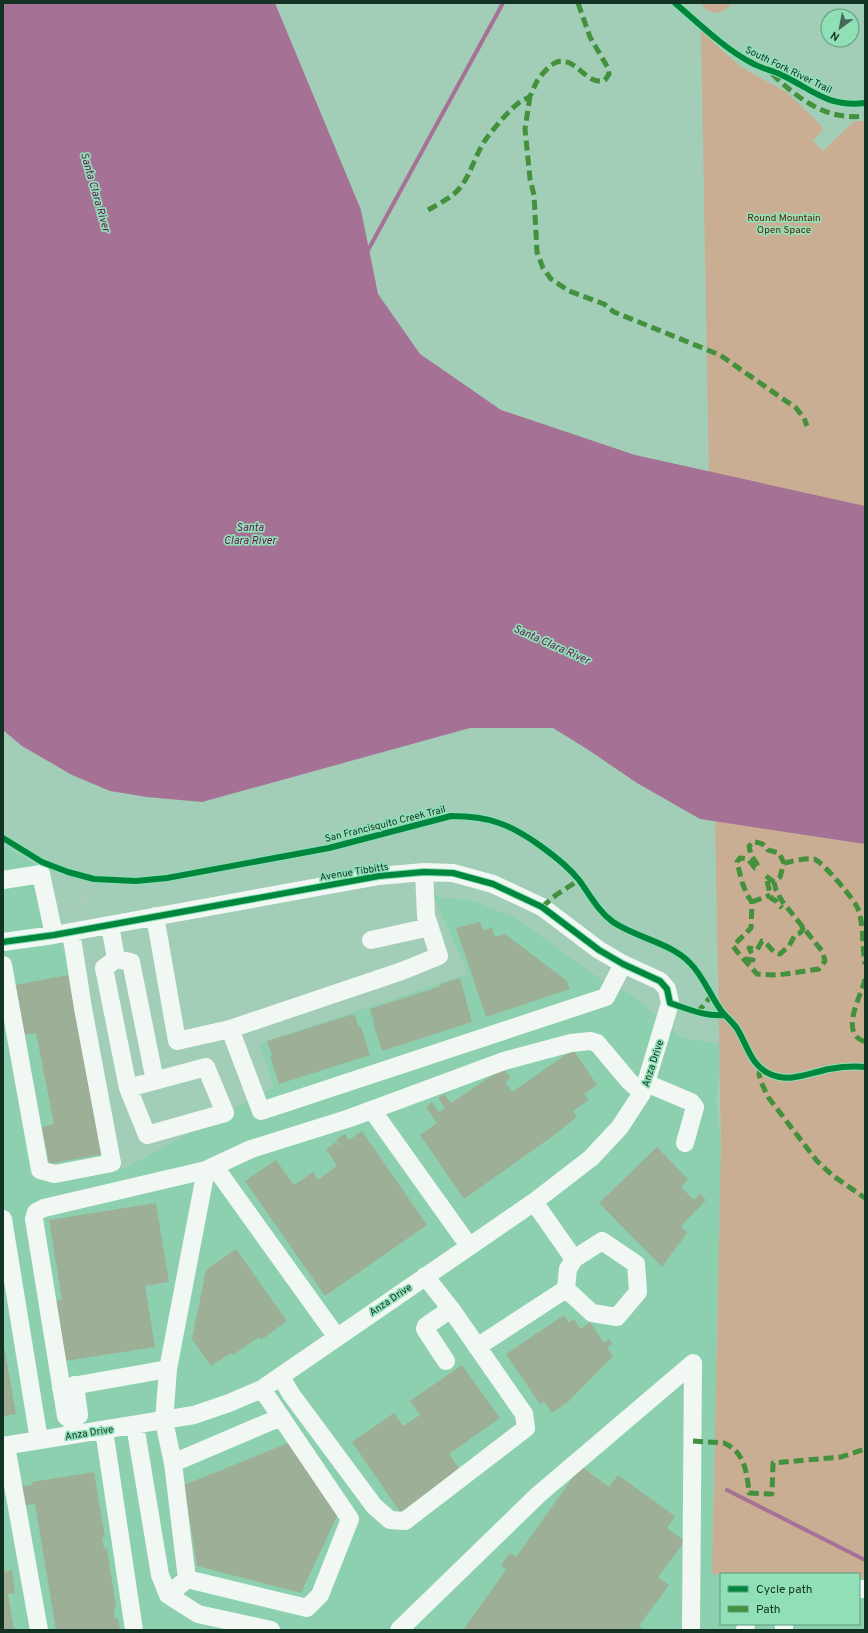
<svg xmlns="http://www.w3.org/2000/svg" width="868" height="1633" font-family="Overpass,sans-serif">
<rect width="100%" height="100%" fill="#a2cdb7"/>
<path fill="#8dd0af" d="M 3,846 L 51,874 L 63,951 L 82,949 L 122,1170 L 274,1087 L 259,1044 L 468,974 L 434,896 L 473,901 L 514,917 L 599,978 L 632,995 L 682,1038 L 723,1044 L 716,1099 L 721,1145 L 712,1574 L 721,1574 L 721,1624 L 859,1624 L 859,1578 L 865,1578 L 865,1630 L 3,1630 Z"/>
<path fill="#caae93" d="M 701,3 L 731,3 C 724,16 708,16 701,3 Z
M 701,31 L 741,67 L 786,92 L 817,121 L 823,129 L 813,141 L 823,151 L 854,121 L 865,121 L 865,1578 L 859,1578 L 859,1574 L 712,1574 L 721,1145 Z"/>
<path fill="#a57296" d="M 3,3 L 275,3 L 361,210 L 378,294 L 420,354 L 501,410 L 635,455 L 865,506 L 865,844 L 700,819 L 637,783 L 587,749 L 553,728 L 470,728 L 202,802 L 147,797 L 110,791 L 72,775 L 22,746 L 3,730 Z"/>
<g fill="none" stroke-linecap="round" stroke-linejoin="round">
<path stroke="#a57296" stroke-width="4" d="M 367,252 L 503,3
M 727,1490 L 865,1560"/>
</g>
<path fill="#9eaf97" d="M 480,922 L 483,930 L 492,928 L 495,937 L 505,934 L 567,981 L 570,989 L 486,1017 L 456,928 Z
M 68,975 L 102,1154 L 49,1164 L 42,1127 L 54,1124 L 36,1033 L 25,1035 L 15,985 Z
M 460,978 L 472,1022 L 382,1051 L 373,1023 L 374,1022 L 370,1009 L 441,986 L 440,984 Z
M 354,1014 L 359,1027 L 361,1027 L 370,1055 L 279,1084 L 270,1056 L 272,1056 L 267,1041 Z
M 574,1051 L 597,1085 L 584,1094 L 589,1100 L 573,1111 L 577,1117 L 553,1136 L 464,1199 L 420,1135 L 437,1123 L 426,1107 L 432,1102 L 439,1112 L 445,1108 L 438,1098 L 444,1094 L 451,1103 L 503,1068 L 511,1078 L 505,1082 L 512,1092 L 568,1053 Z
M 362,1131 L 427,1225 L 325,1296 L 245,1181 L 276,1160 L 294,1185 L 313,1172 L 318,1180 L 337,1166 L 326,1149 L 336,1142 L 339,1146 L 340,1145 L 336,1140 L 345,1134 L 349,1140 Z
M 657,1147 L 688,1179 L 681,1187 L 694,1200 L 700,1194 L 706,1200 L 681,1226 L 687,1233 L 662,1267 L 599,1203 Z
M 156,1203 L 169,1282 L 145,1286 L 155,1347 L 65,1361 L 55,1301 L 62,1300 L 49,1220 Z
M 236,1249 L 287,1321 L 261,1340 L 259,1337 L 233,1355 L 231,1353 L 211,1366 L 192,1339 L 206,1270 Z
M 564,1315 L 569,1323 L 574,1319 L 581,1329 L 590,1322 L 604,1343 L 609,1339 L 613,1344 L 607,1347 L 613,1356 L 568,1402 L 552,1413 L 544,1401 L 540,1404 L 506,1354 Z
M 3,1340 L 16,1414 L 3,1416 Z
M 462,1365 L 500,1418 L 449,1454 L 460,1470 L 400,1512 L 352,1442 L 394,1413 L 403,1426 L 420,1415 L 410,1401 Z
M 291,1442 L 340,1510 L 301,1593 L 197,1566 L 184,1485 Z
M 581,1466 L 609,1487 L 618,1475 L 675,1516 L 667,1528 L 685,1541 L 658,1577 L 669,1585 L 639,1626 L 645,1630 L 463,1630 L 506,1570 L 501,1565 L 510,1553 L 516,1557 Z
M 94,1472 L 105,1537 L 102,1537 L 104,1549 L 107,1548 L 116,1607 L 114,1608 L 115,1619 L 118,1618 L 120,1630 L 56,1630 L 35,1504 L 22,1506 L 19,1487 L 32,1485 L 32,1482 Z
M 3,1566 L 5,1572 L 12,1570 L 15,1593 L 8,1594 L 14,1630 L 3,1630 Z"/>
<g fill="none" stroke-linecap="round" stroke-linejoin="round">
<path stroke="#bbc8c1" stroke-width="2.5" stroke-dasharray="2 3" stroke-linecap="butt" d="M 63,911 L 74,909 L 80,905 L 94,879"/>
<path stroke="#f1f8f4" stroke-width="18" d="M 424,872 L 426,916 L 439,956 L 402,971 L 230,1029 L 261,1111 L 606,997 L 623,964
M 3,880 L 41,874 L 54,935
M 155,916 L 177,1041 L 230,1029
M 110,925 L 116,959
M 371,940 L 430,927
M 3,942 L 54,935 L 379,876 L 424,872 L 453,873 L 493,884 L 542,907 L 599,950 L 623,964 L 660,981 L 667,989 L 670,1003 L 646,1083 L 642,1093 L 620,1127 L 591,1158 L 534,1202 L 262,1389 L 229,1403 L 194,1415 L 3,1446
M 3,965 L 40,1170 L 55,1174 L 112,1163 L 83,1008 L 71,932
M 646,1083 L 691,1102 L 695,1107 L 685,1143
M 128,1088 L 206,1067 L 225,1113 L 147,1135 L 128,1088 L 104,968 L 116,959 L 131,962 L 155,1081
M 372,1110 L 469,1246
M 214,1166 L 336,1336
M 3,1219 L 39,1440
M 566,1289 L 568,1269 L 574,1259
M 477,1347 L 566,1289 L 592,1313 L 617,1317 L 638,1292 L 636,1264 L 602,1241 L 574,1259 L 534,1202
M 446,1361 L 425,1329 L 426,1326 L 451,1309
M 168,1369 L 206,1170
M 281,1377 L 291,1394 L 374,1506 L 390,1520 L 405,1521 L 526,1428 L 524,1414 L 451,1309 L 425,1276
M 61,1388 L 168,1369 L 164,1421 L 173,1463 L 187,1579
M 72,1421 L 66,1416 L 34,1219 L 36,1212 L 44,1208 L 206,1170 L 251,1149 L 350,1118 L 504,1061 L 571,1043 L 590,1041 L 597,1043 L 629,1081 L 642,1093
M 135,1425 L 160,1575 L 168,1595 L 198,1614 L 271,1630
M 104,1430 L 134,1630
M 73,1431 L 72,1421 L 79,1415 L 75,1385
M 6,1446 L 39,1630
M 173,1463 L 281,1417
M 859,1589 L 865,1589
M 168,1595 L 187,1579 L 307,1608 L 320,1595 L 350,1519 L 262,1389
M 399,1630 L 538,1495 L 693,1363 L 691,1630
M 745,1630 L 746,1624
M 784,1630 L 784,1624"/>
<path stroke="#43913c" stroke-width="5" stroke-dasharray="10 5" stroke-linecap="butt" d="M 772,74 C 799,99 826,121 865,116
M 530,96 L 525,129 L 530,179 L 534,195 L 537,252 L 543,268 L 551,279 L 569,291 L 604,304 L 614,312 L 720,355 L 796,408 L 804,418 L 807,426
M 428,210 C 440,203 454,197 462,185 C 472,171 476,153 486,139 C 496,126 508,111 521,101 C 523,99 527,99 529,97 C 532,94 534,87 536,83 C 540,76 549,65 557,62 C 577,56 586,87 605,80 L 609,74 L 608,68 L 590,37 L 578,3
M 755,842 C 761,843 765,844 768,850 L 779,853 L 784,863 L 780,877 L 774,882 L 776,890 L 782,901 L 822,951 L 825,961 L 819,969 L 778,975 L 757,974 L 739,954 L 733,946 L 751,928 L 752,902 L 747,895 L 742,882 L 737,862 L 740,858 L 748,859 L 755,868 L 758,868 L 757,864 L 751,855 L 749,846 Z
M 784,863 C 793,861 805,858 814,859 C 822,861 855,900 858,909 C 864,924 862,948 865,964
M 774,882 L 766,876 L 771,898 L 776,901 L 782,908
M 752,902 L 770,895
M 542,907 L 556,895 L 579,880
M 745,959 L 753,960 L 753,956 L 749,948 L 757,950 L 762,941 C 770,944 772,954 780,954 L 789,946 L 795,935 L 800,933 L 803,929 L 800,923
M 865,979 C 862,995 838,1033 865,1042
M 697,1013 L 712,995
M 761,1069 L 759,1074 L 761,1082 L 768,1097 L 817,1161 L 832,1175 L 865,1198
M 693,1441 L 724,1443 C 745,1452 747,1473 749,1493 L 772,1494 L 773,1463 L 841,1457 L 865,1449"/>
<defs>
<path id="cycleway" d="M 675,3 C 697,22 726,50 752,63 C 762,69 775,71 786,77 C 815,92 829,107 865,103
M 3,838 L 42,862 L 68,872 L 94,879 L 136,881 L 167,878 L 329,848 L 451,816 C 467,816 483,817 499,823 C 523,831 563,860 579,880 C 590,895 598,911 613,922 C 637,938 671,943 690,963 C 703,976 709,993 720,1009 C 725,1017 734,1022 739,1032 C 748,1048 752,1066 770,1074 C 790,1083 809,1073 829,1069 C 841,1067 853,1066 865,1067
M 3,942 L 54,935 L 379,876 L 424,872 L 453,873 L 493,884 L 542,907 L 599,950 L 623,964 L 660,981 L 667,989 L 670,1003 C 688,1009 706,1017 725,1015"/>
</defs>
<use href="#cycleway" stroke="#90dfb7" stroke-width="8"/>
<use href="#cycleway" stroke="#00873e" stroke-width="6"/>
</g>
<g text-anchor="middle" stroke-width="3.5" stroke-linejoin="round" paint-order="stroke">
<g font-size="10" fill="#123324" stroke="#90dfb7">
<text transform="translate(789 69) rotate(26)" y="4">South Fork River Trail</text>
<text transform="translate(385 823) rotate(-14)" y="4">San Francisquito Creek Trail</text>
<text transform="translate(354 871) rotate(-9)" y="4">Avenue Tibbitts</text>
<text transform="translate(652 1063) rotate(-72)" y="4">Anza Drive</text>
<text transform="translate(390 1299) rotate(-34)" y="4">Anza Drive</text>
<text transform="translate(89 1432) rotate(-9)" y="4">Anza Drive</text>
</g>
<g font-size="10" fill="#632102" stroke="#90dfb7">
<text x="784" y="221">Round Mountain<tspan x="784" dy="12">Open Space</tspan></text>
</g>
<g font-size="11" font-style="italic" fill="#691251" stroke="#90dfb7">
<text transform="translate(96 192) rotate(74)" y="4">Santa Clara River</text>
<text x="250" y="531">Santa<tspan x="250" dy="13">Clara River</tspan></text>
<text transform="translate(552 644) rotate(24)" y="4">Santa Clara River</text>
</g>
</g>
<rect width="868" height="1633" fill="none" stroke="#123324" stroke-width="8"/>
<rect x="720" y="1573" width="140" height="52" fill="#90dfb7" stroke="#5e9a7c"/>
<rect x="728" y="1586" width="20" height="6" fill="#00873e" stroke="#5e9a7c"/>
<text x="756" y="1593" font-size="12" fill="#123324">Cycle path</text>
<rect x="728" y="1606" width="20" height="6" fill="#43913c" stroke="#5e9a7c"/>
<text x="756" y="1613" font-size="12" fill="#123324">Path</text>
<g transform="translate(840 28) rotate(212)"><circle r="19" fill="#90dfb7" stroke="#5e9a7c"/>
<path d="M0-3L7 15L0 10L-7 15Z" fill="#446957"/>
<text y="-6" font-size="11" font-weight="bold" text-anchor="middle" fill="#123324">N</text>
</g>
</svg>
